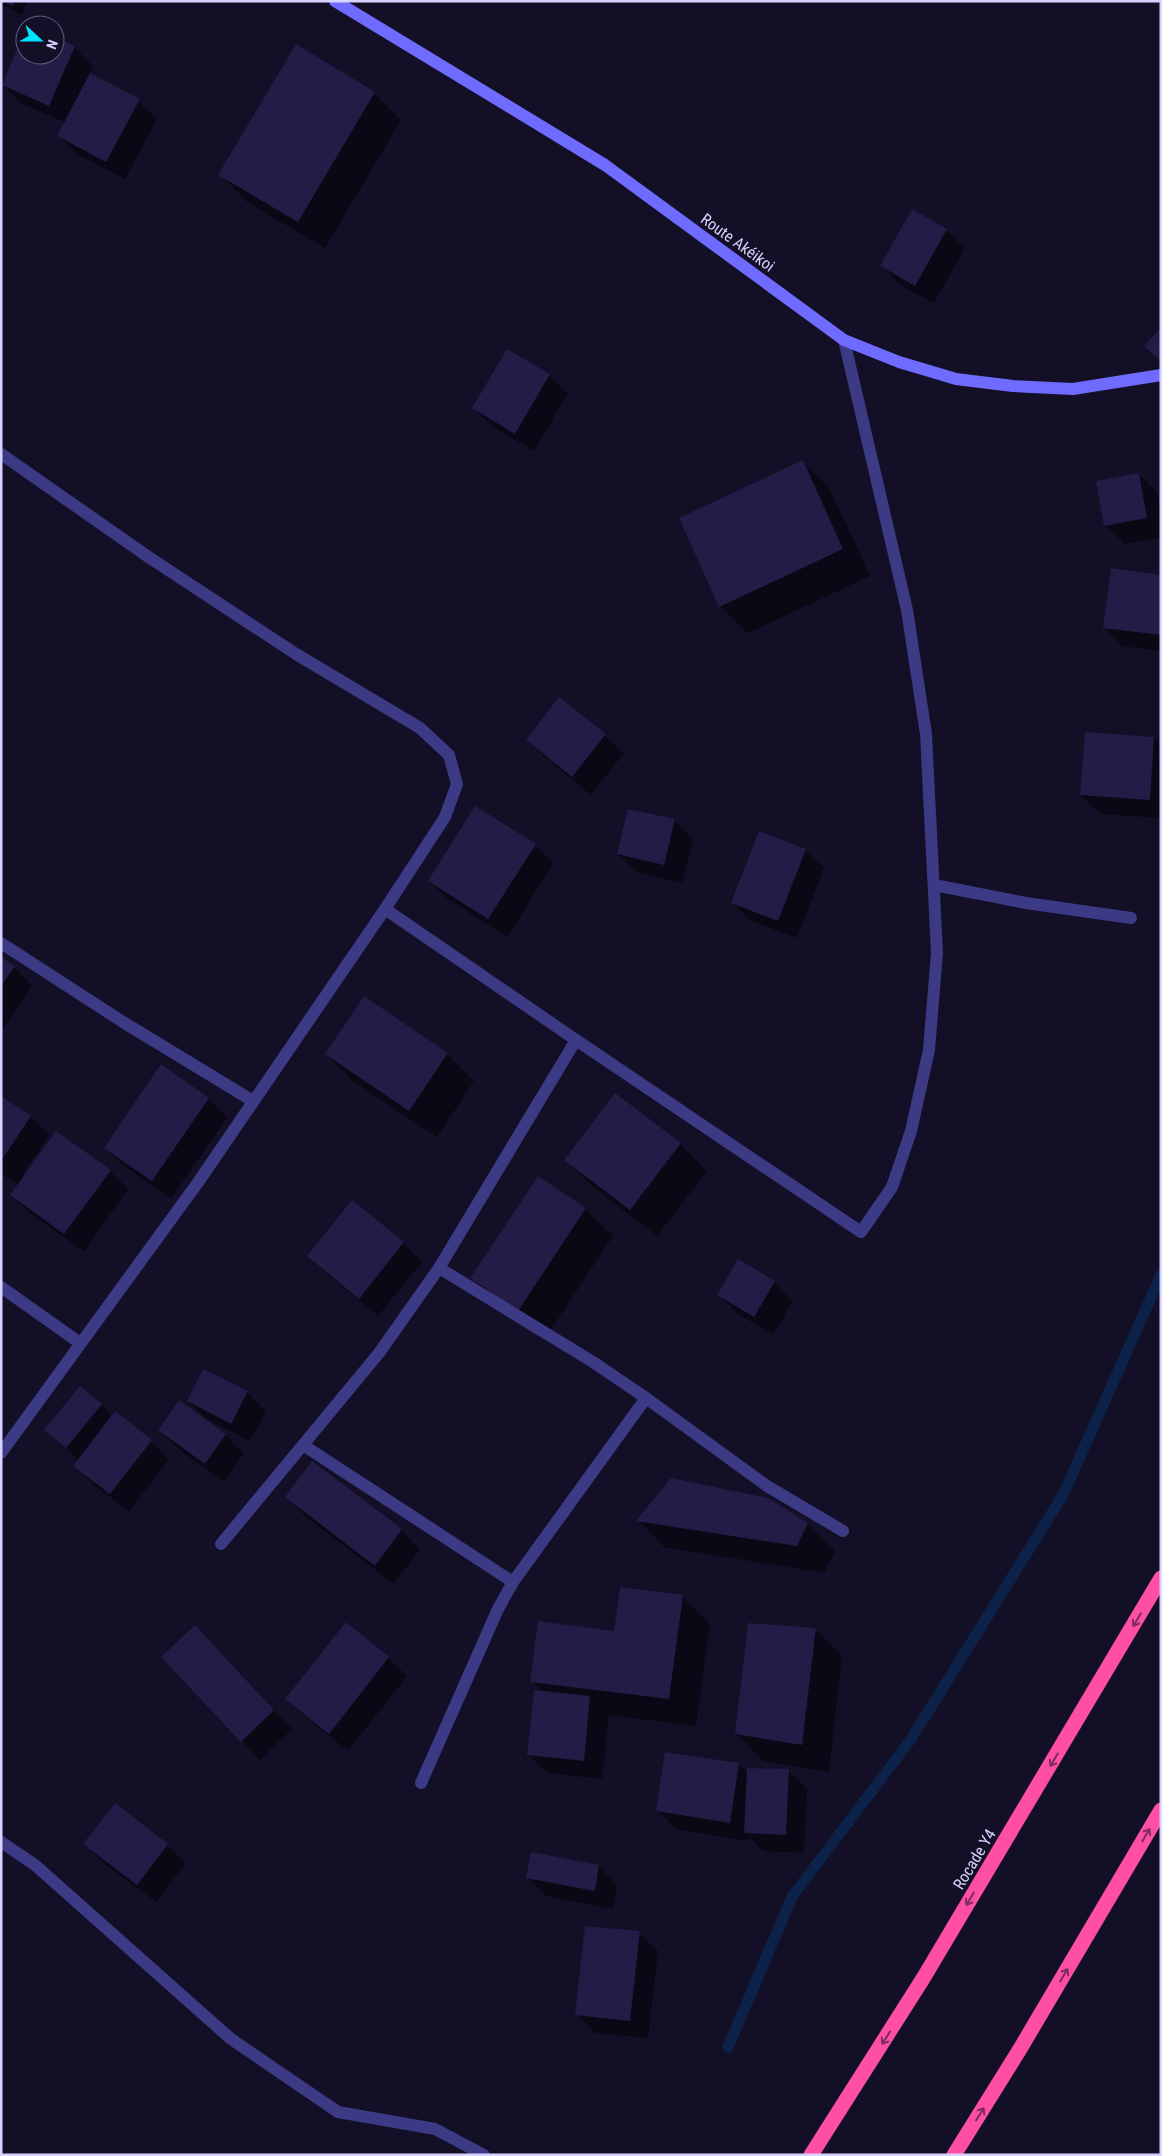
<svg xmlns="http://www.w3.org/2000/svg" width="1162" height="2156" font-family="'Roboto Condensed',sans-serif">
<rect width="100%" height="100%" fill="#130f26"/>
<path fill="#0007" d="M 1,1 L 28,1 L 22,15 L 1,4 Z
M 25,34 L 25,55 L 55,55 L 55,39 L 74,47 L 93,66 L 90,74 L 139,101 L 157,119 L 125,179 L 77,154 L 58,135 L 65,122 L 22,104 L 3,85 Z
M 374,93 L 401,120 L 325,248 L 247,202 L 220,174 Z
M 946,230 L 965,248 L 934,303 L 900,285 L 882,266 Z
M 549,375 L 568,393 L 534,451 L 492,426 L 473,407 Z
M 803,462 L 830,489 L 870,576 L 748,633 L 720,606 Z
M 1139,474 L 1157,492 L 1161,511 L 1161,537 L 1124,544 L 1105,525 Z
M 1161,576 L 1161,651 L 1122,646 L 1104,627 Z
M 605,735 L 624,753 L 591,795 L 546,758 L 527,740 Z
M 1154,738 L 1161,745 L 1161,818 L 1100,814 L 1081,795 Z
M 674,820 L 693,839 L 682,883 L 637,872 L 618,854 Z
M 535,845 L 554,863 L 507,937 L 448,899 L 429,881 Z
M 805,850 L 824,868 L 797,938 L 751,921 L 732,902 Z
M 1,959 L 14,967 L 32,985 L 1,1032 Z
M 364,998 L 447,1054 L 474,1081 L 437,1137 L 353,1081 L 326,1054 Z
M 1,1098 L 30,1117 L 49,1135 L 21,1177 L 110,1171 L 128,1189 L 84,1252 L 30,1213 L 11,1195 L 19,1185 L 1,1174 Z
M 208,1099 L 227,1117 L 171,1199 L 124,1166 L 105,1148 Z
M 680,1144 L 707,1171 L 657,1236 L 593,1187 L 566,1160 Z
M 539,1178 L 585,1209 L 613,1236 L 546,1337 L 499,1305 L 472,1278 Z
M 353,1201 L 403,1243 L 422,1262 L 378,1316 L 327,1274 L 308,1256 Z
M 739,1261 L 774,1282 L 793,1301 L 773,1335 L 737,1313 L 719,1294 Z
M 247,1392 L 266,1411 L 250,1441 L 207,1419 L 188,1401 Z
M 179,1402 L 225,1435 L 244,1453 L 224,1481 L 178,1449 L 160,1430 Z
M 101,1404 L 113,1416 L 151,1441 L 169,1460 L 129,1511 L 93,1484 L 74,1465 L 79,1460 L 46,1430 Z
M 312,1463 L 401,1530 L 420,1549 L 394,1584 L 305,1516 L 287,1497 Z
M 768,1499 L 808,1524 L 835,1551 L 824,1573 L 664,1547 L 638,1520 Z
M 682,1596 L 710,1623 L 696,1726 L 609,1715 L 602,1779 L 547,1773 L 528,1755 L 543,1692 L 532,1681 Z
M 815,1629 L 842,1656 L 829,1772 L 763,1761 L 736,1734 Z
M 213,1645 L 292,1729 L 260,1760 L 242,1741 Z
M 388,1658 L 407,1676 L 348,1751 L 306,1717 L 287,1699 Z
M 738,1764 L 748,1773 L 788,1771 L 807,1789 L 804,1853 L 763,1851 L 749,1837 L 748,1841 L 676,1829 L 658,1811 Z
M 85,1844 L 167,1845 L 186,1863 L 156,1902 L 104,1863 Z
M 599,1866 L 617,1885 L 613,1909 L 546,1896 L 527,1877 Z
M 639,1933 L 658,1951 L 648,2038 L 595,2033 L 577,2014 Z"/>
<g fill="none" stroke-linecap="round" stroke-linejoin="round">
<path stroke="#0c2248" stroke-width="11" d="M 728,2047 L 792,1897 L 911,1739 L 1063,1495 L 1161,1275"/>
</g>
<path fill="#241b47" d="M 2,1 L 15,1 L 13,6 Z
M 25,31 L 25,55 L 55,55 L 55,37 L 75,46 L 49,106 L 2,85 Z
M 296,44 L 375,92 L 298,222 L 218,175 Z
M 90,73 L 140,99 L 106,162 L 57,136 Z
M 912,209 L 947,229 L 915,286 L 880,266 Z
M 1161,328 L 1161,361 L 1144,346 Z
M 507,349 L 550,374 L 515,434 L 472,408 Z
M 803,460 L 843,549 L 719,607 L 679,518 Z
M 1139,473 L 1147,518 L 1104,526 L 1096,481 Z
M 1111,568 L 1161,575 L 1161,635 L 1103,628 Z
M 559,697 L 606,734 L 572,777 L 526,740 Z
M 1085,732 L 1154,737 L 1150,800 L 1080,795 Z
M 475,806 L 536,844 L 488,919 L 428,881 Z
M 628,809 L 675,819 L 664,865 L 617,854 Z
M 759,831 L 806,849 L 778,921 L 731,903 Z
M 1,957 L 15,966 L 1,986 Z
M 364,996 L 448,1053 L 409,1111 L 325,1054 Z
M 161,1064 L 209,1098 L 152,1181 L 104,1148 Z
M 615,1093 L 681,1143 L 630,1210 L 564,1160 Z
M 1,1096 L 31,1116 L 1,1161 Z
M 56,1131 L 111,1170 L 64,1234 L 10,1195 Z
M 538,1176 L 586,1208 L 518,1311 L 470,1278 Z
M 352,1200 L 404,1242 L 359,1299 L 307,1256 Z
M 738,1259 L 775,1281 L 754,1317 L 717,1295 Z
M 203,1369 L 248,1391 L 231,1424 L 187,1401 Z
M 80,1386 L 102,1404 L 66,1448 L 44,1430 Z
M 179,1400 L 226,1434 L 205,1464 L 158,1430 Z
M 115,1411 L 152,1440 L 110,1494 L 73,1466 Z
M 312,1461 L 402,1529 L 375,1566 L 285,1497 Z
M 671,1478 L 768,1498 L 808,1523 L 797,1546 L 636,1521 Z
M 620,1587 L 683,1595 L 669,1699 L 530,1682 L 538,1621 L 614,1631 Z
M 346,1622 L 389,1657 L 329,1734 L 285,1699 Z
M 748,1623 L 816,1628 L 802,1745 L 735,1734 Z
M 195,1625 L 274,1710 L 241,1742 L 161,1657 Z
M 534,1690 L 590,1696 L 584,1761 L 527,1755 Z
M 665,1752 L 739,1763 L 730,1823 L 656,1811 Z
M 747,1768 L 789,1769 L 786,1835 L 744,1833 Z
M 115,1803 L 168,1844 L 137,1885 L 83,1844 Z
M 531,1852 L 599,1865 L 595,1891 L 526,1878 Z
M 585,1926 L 640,1931 L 630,2021 L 575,2015 Z"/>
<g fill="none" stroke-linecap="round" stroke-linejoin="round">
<path stroke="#3d3a85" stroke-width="12" d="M 338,2112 L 435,2129 L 484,2155"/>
<path stroke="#3d3a85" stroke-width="12" d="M 1,454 L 150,558 L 296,654 L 420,728 L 449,755 L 457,784 L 445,817 L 385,909 L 199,1181 L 1,1453
M 934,885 L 1026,903 L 1131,918
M 385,909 L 576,1040 L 861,1232 L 892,1187 L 911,1131 L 929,1050 L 937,953 L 926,734 L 907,610 L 844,340
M 1,943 L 123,1022 L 253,1101
M 439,1268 L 593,1362 L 646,1398 L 767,1486 L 843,1531
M 1,1287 L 80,1343
M 303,1445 L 513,1582
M 221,1544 L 379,1353 L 439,1268 L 576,1040
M 421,1783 L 498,1609 L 513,1582 L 646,1398
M 1,1842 L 35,1865 L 231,2039 L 338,2112"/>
<path stroke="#6f6bff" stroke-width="12" d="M 335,1 L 605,165 L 844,340 L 899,362 L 956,379 L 1013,386 L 1073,389 L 1161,375"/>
<path stroke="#ff4fa3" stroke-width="15" d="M 811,2155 L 924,1977 L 1161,1578
M 954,2155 L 1020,2049 L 1161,1810"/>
</g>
<defs><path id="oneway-shaft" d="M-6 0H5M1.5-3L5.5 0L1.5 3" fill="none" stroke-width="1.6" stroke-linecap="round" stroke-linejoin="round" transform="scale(1.25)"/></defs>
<g stroke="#7d2c5e">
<use href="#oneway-shaft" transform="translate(1137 1620) rotate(121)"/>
<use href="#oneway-shaft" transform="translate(1054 1760) rotate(121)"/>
<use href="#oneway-shaft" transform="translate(1146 1835) rotate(-60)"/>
<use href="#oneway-shaft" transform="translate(970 1899) rotate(121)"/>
<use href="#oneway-shaft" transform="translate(1064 1975) rotate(-60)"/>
<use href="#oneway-shaft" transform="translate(886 2038) rotate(122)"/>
<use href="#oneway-shaft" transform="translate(980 2114) rotate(-58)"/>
</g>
<g text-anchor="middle" stroke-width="4.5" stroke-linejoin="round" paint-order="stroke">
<g font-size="16" fill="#d9d4ff" stroke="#130f26">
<text transform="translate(738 242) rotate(36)" y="6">Route Akéikoi</text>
<text transform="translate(974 1859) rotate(-59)" y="6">Rocade Y4</text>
</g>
</g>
<rect width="1162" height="2156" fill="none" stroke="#d9d4ff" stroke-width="5"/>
<g transform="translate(40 40) rotate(111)"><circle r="24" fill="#130f26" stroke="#625e7d"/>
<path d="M0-4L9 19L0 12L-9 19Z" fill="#00e5ff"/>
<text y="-8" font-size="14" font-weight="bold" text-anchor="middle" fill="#d9d4ff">N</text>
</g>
</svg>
